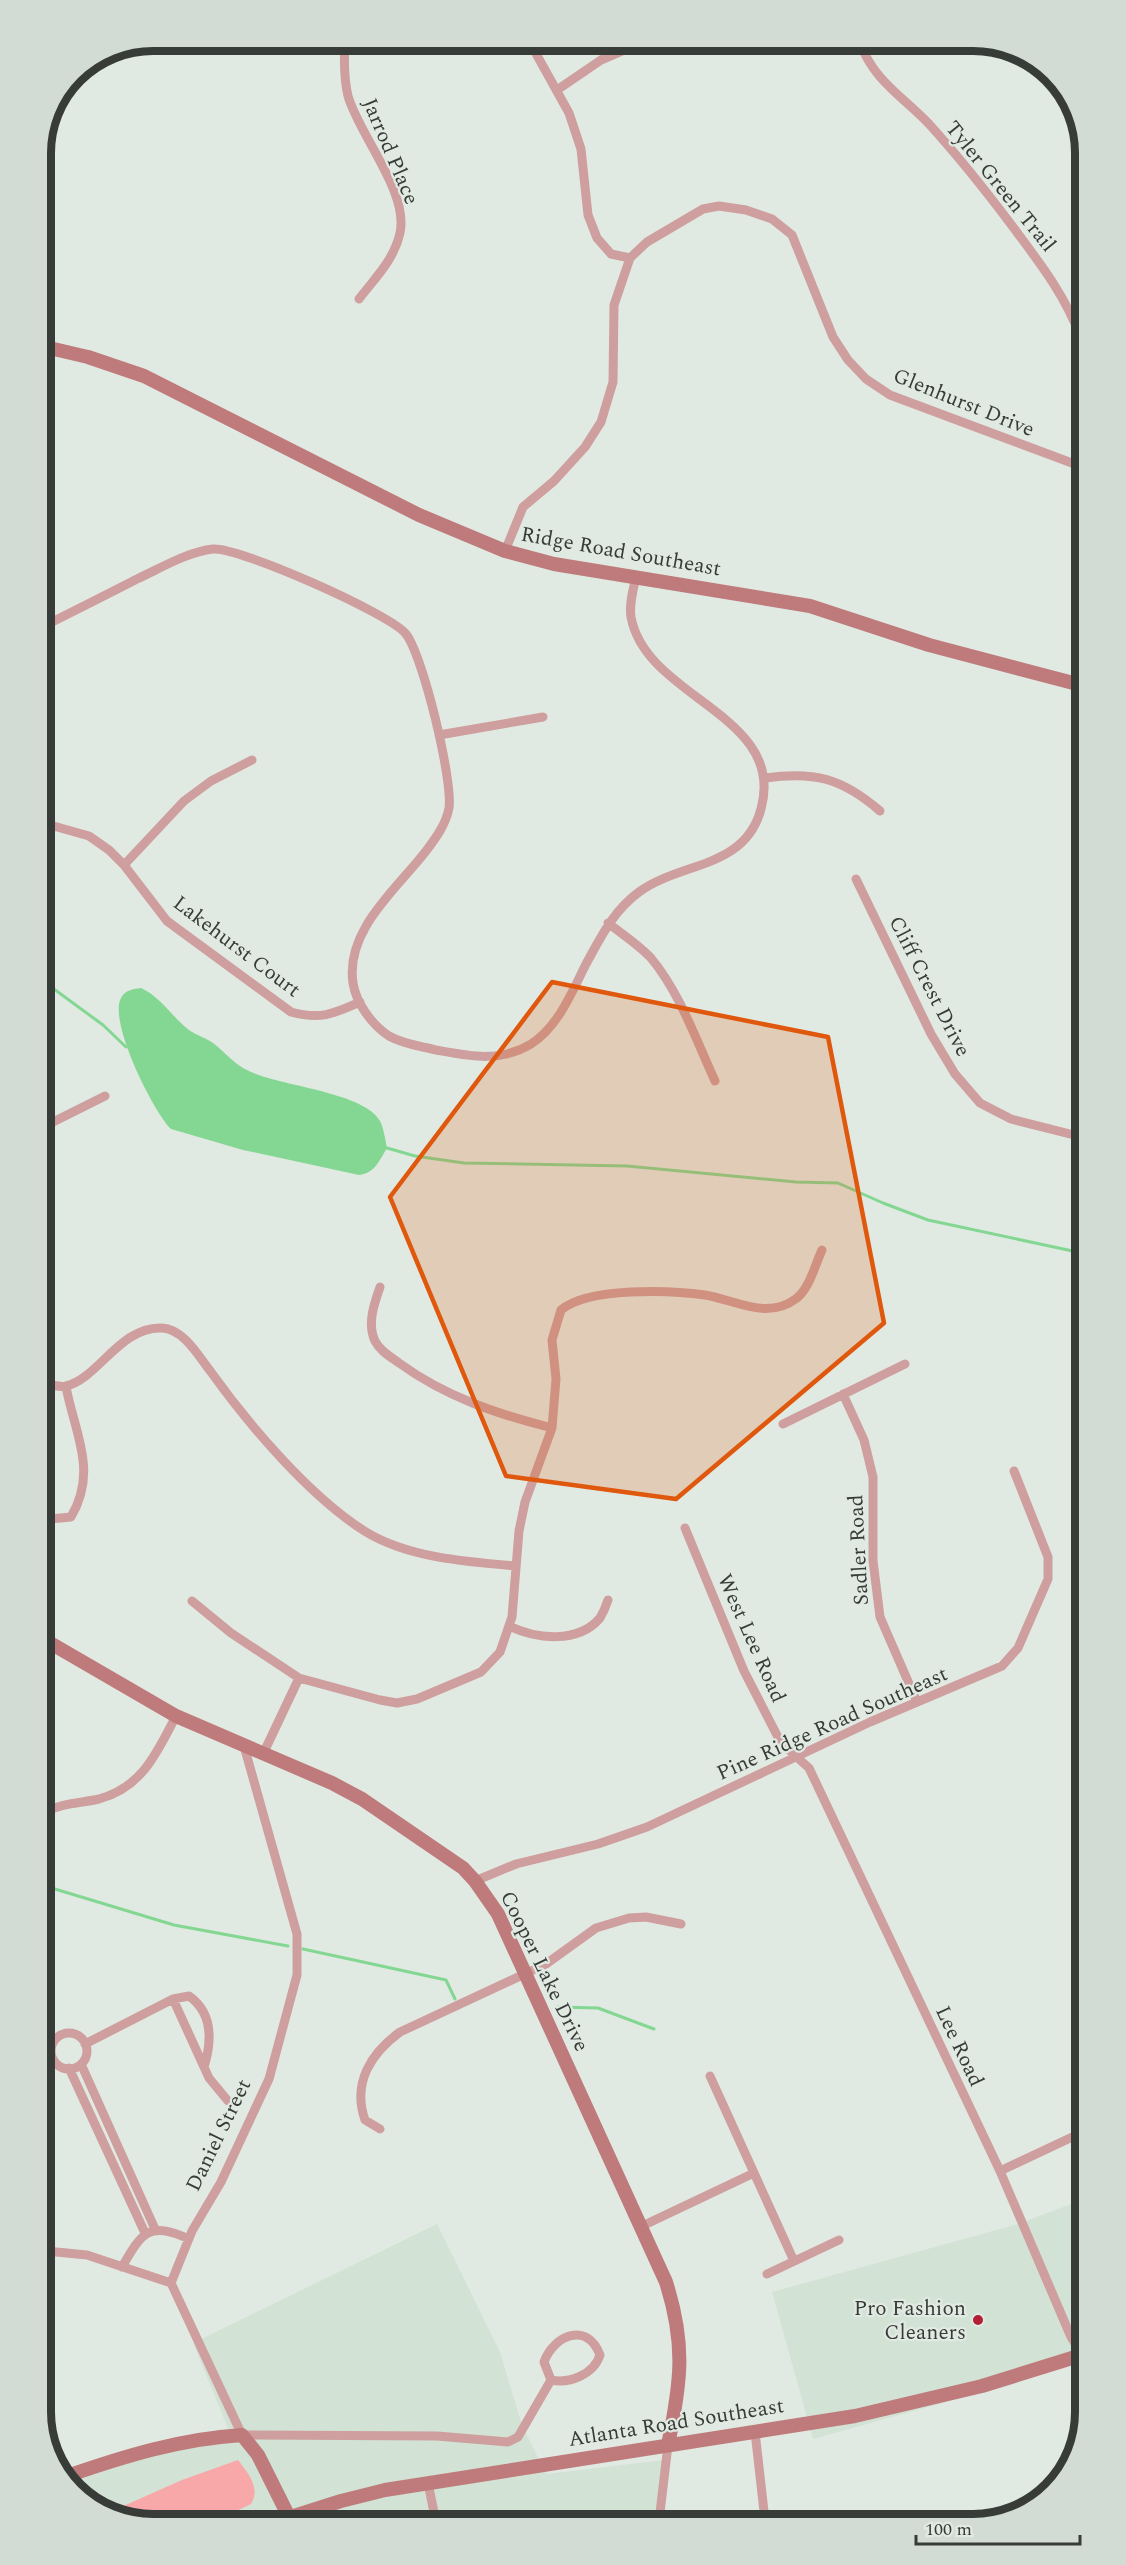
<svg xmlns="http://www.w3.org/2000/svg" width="1126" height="2565" font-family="Spectral,serif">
<rect width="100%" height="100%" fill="#e1eae2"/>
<path fill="#d2e2d4" d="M 1085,2199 L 1085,2350 L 946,2402 L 813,2439 L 772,2292 L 1018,2224 Z
M 437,2224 L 500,2352 L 522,2425 L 546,2474 L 664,2460 L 657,2521 L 146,2524 L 84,2501 L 70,2480 L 164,2445 L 234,2443 L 193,2343 Z"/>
<path fill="#f8a8a8" d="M 238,2460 C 248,2473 261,2488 251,2504 C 219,2521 183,2529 147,2524 C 135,2523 123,2516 112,2511 L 182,2480 Z"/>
<path fill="#84d793" d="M 141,988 C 161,997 172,1017 189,1030 C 196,1035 206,1038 213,1043 C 226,1053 235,1065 249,1071 C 279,1086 364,1092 380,1121 C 384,1129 385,1139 387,1148 C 379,1161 375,1173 359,1175 L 243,1150 L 171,1129 C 153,1111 108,1021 121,998 C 125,990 133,989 141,988 Z"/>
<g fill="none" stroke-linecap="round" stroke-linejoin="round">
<path stroke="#84d793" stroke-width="3" d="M 43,981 L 103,1025 L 126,1047
M 387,1148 L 415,1156 L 464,1163 L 627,1166 L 796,1182 L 838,1183 L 883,1203 L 928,1220 L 1082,1253
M 45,1886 L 174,1925 L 288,1946
M 303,1949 L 446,1980 L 455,1999
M 558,2007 L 598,2008 L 654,2029"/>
<path stroke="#ce9f9e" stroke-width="9" d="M 345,41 C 344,58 344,79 348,96 C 359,135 409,192 400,233 C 394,260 375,278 359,299
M 529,41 L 569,113 L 581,149 L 588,215 L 597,238 L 611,254 L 630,258
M 859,41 C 874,81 901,95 929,124 C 959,157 986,191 1013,227 C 1039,262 1065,295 1080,336
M 557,90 L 601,60 L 645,41
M 505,551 L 523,507 L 554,481 L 585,447 L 601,422 L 613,382 L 614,305 L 630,258 L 647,242 L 703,209 L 719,206 L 746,210 L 772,219 L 792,235 L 833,337 L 848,360 L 866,379 L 890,395 L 1080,466
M 42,627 C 74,611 106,595 137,579 C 161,568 187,552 213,549 C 237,546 391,614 406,634 C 423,656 453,780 449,808 C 446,824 436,838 426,851 C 397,889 345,930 353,983 C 356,1003 372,1025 389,1036 C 403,1044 420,1046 436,1050 C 469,1056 500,1063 531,1044 C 558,1027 572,992 586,964 C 601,937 613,911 639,892 C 682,861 745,869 761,809 C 787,714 646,699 631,617 C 629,604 633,590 636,577
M 439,735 L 543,717
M 765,778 C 814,771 842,778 880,811
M 50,825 L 89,836 L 109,850 L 124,865 L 167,921 L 291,1012 C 320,1020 333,1014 360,1002
M 124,865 L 184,801 L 211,781 L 252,760
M 856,879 L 931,1034 L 955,1074 L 980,1103 L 1011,1119 L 1082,1137
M 608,923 C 622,934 639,945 651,958 C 680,993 696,1040 715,1081
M 43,1127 L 105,1096
M 380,1287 C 374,1304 367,1324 375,1341 C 380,1351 391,1357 399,1363 C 446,1397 497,1414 552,1428
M 44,1384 C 51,1384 60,1388 66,1386 C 98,1379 120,1326 162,1328 C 184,1329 199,1357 211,1372 C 249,1425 310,1497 366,1532 C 409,1558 468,1562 516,1566
M 843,1394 L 864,1440 L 873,1477 L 873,1561 L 880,1617 L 917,1702
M 783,1424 L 905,1364
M 50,1519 L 71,1517 C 98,1471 75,1434 66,1387
M 685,1528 L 744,1671 L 781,1743 L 809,1768 L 1000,2171 L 1071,2337 L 1084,2357
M 192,1601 L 231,1633 L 299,1678 L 380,1700 L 397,1703 L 417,1699 L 481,1672 L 500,1652 L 512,1617 L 519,1531 L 525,1502 L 552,1428 L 556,1379 L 552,1340 L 561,1310 C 588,1287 671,1290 705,1295 C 736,1300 767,1321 797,1298 C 810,1287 815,1265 822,1250
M 509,1626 C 536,1639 578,1644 600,1618 C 603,1613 606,1606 608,1600
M 1080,1645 L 1083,1650
M 244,1746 L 297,1934 L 297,1975 L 269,2079 L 221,2182 L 192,2231 L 171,2283 L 242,2435 L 437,2436 L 508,2442 L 518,2437 L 551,2380 C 570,2384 594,2374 600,2355 C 587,2321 554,2335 544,2362 L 551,2380
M 264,1752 L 299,1678
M 45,1812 C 62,1803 81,1803 99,1799 C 143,1787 157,1752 176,1716
M 475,1881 L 516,1864 L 598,1844 L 647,1827 L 870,1722 L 1002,1666 L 1018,1648 L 1048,1579 L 1048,1557 L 1014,1471
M 173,1999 L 209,2078 L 228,2101
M51 2051a18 18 0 1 1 36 0a18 18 0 1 1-36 0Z
M 1084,2038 L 1081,2050 L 1085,2063
M 85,2044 L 173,1999 L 189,1996 C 213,2013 212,2041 204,2067
M 81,2064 L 155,2229
M 69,2068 L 145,2233
M 710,2076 L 794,2261
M 380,2129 L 365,2120 C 352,2083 371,2053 400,2032 L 546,1964 L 596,1928 L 629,1918 L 646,1917 L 681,1924
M 1000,2171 L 1085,2131
M 640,2227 L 754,2173
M 46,2251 L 87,2255 L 171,2283
M 122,2267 C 142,2232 149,2221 189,2239
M 767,2274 L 839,2240
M 755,2432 L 765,2520
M 428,2483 L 436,2522
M 659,2521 L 668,2445"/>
<path stroke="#bf7b7b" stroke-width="14" d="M 41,346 L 88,357 L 144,376 L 419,515 L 505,551 L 554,564 L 810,606 L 929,645 L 1081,685
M 45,1640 L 176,1716 L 332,1783 L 362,1799 L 463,1868 L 475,1881 L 498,1914 L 666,2282 C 686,2345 681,2382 668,2445
M 67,2476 C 125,2456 180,2439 242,2435 L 258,2455 L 289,2517
M 272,2523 L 341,2501 L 385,2490 L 855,2416 L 982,2386 L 1085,2354"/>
</g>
<path fill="#df580e" fill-opacity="0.2" stroke="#df580e" stroke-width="4.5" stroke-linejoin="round" d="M 552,982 L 828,1037 L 884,1323 L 676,1499 L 506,1476 L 390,1197 Z"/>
<circle fill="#b21f36" stroke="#e1eae2" stroke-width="2" cx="978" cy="2320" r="6"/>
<g text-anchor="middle" stroke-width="4.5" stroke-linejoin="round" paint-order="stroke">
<g font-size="21" fill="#383c38" stroke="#e1eae2">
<text transform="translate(391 151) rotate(67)" y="7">Jarrod Place</text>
<text transform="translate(1001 186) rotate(51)" y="7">Tyler Green Trail</text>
<text transform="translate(964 402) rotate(22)" y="7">Glenhurst Drive</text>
<text transform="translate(621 551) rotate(10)" y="7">Ridge Road Southeast</text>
<text transform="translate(237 946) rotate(37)" y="7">Lakehurst Court</text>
<text transform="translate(930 986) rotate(63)" y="7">Cliff Crest Drive</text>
<text transform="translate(858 1550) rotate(-93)" y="7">Sadler Road</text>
<text transform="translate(752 1638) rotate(66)" y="7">West Lee Road</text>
<text transform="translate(832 1723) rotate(-24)" y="7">Pine Ridge Road Southeast</text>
<text transform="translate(545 1971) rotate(64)" y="7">Cooper Lake Drive</text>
<text transform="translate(960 2046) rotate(65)" y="7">Lee Road</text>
<text transform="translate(218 2135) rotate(-64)" y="7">Daniel Street</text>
<text transform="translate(676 2422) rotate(-9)" y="7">Atlanta Road Southeast</text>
</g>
<g font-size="21" fill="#383c38" stroke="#e1eae2" text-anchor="end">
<text x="966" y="2315">Pro Fashion<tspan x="966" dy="24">Cleaners</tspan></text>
</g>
</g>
<path d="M0 0H1126V2565H0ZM153 51H973A102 102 0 0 1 1075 153V2412A102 102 0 0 1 973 2514H153A102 102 0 0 1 51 2412V153A102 102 0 0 1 153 51Z" fill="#d3dcd4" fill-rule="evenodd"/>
<path fill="none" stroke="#383c38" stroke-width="8" d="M153 51H973A102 102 0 0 1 1075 153V2412A102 102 0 0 1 973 2514H153A102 102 0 0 1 51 2412V153A102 102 0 0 1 153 51Z"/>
<path d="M916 2535v9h164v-9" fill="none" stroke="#383c38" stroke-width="3"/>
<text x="925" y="2535" font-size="18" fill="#383c38" stroke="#e1eae2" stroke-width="4.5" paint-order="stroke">100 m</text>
</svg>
